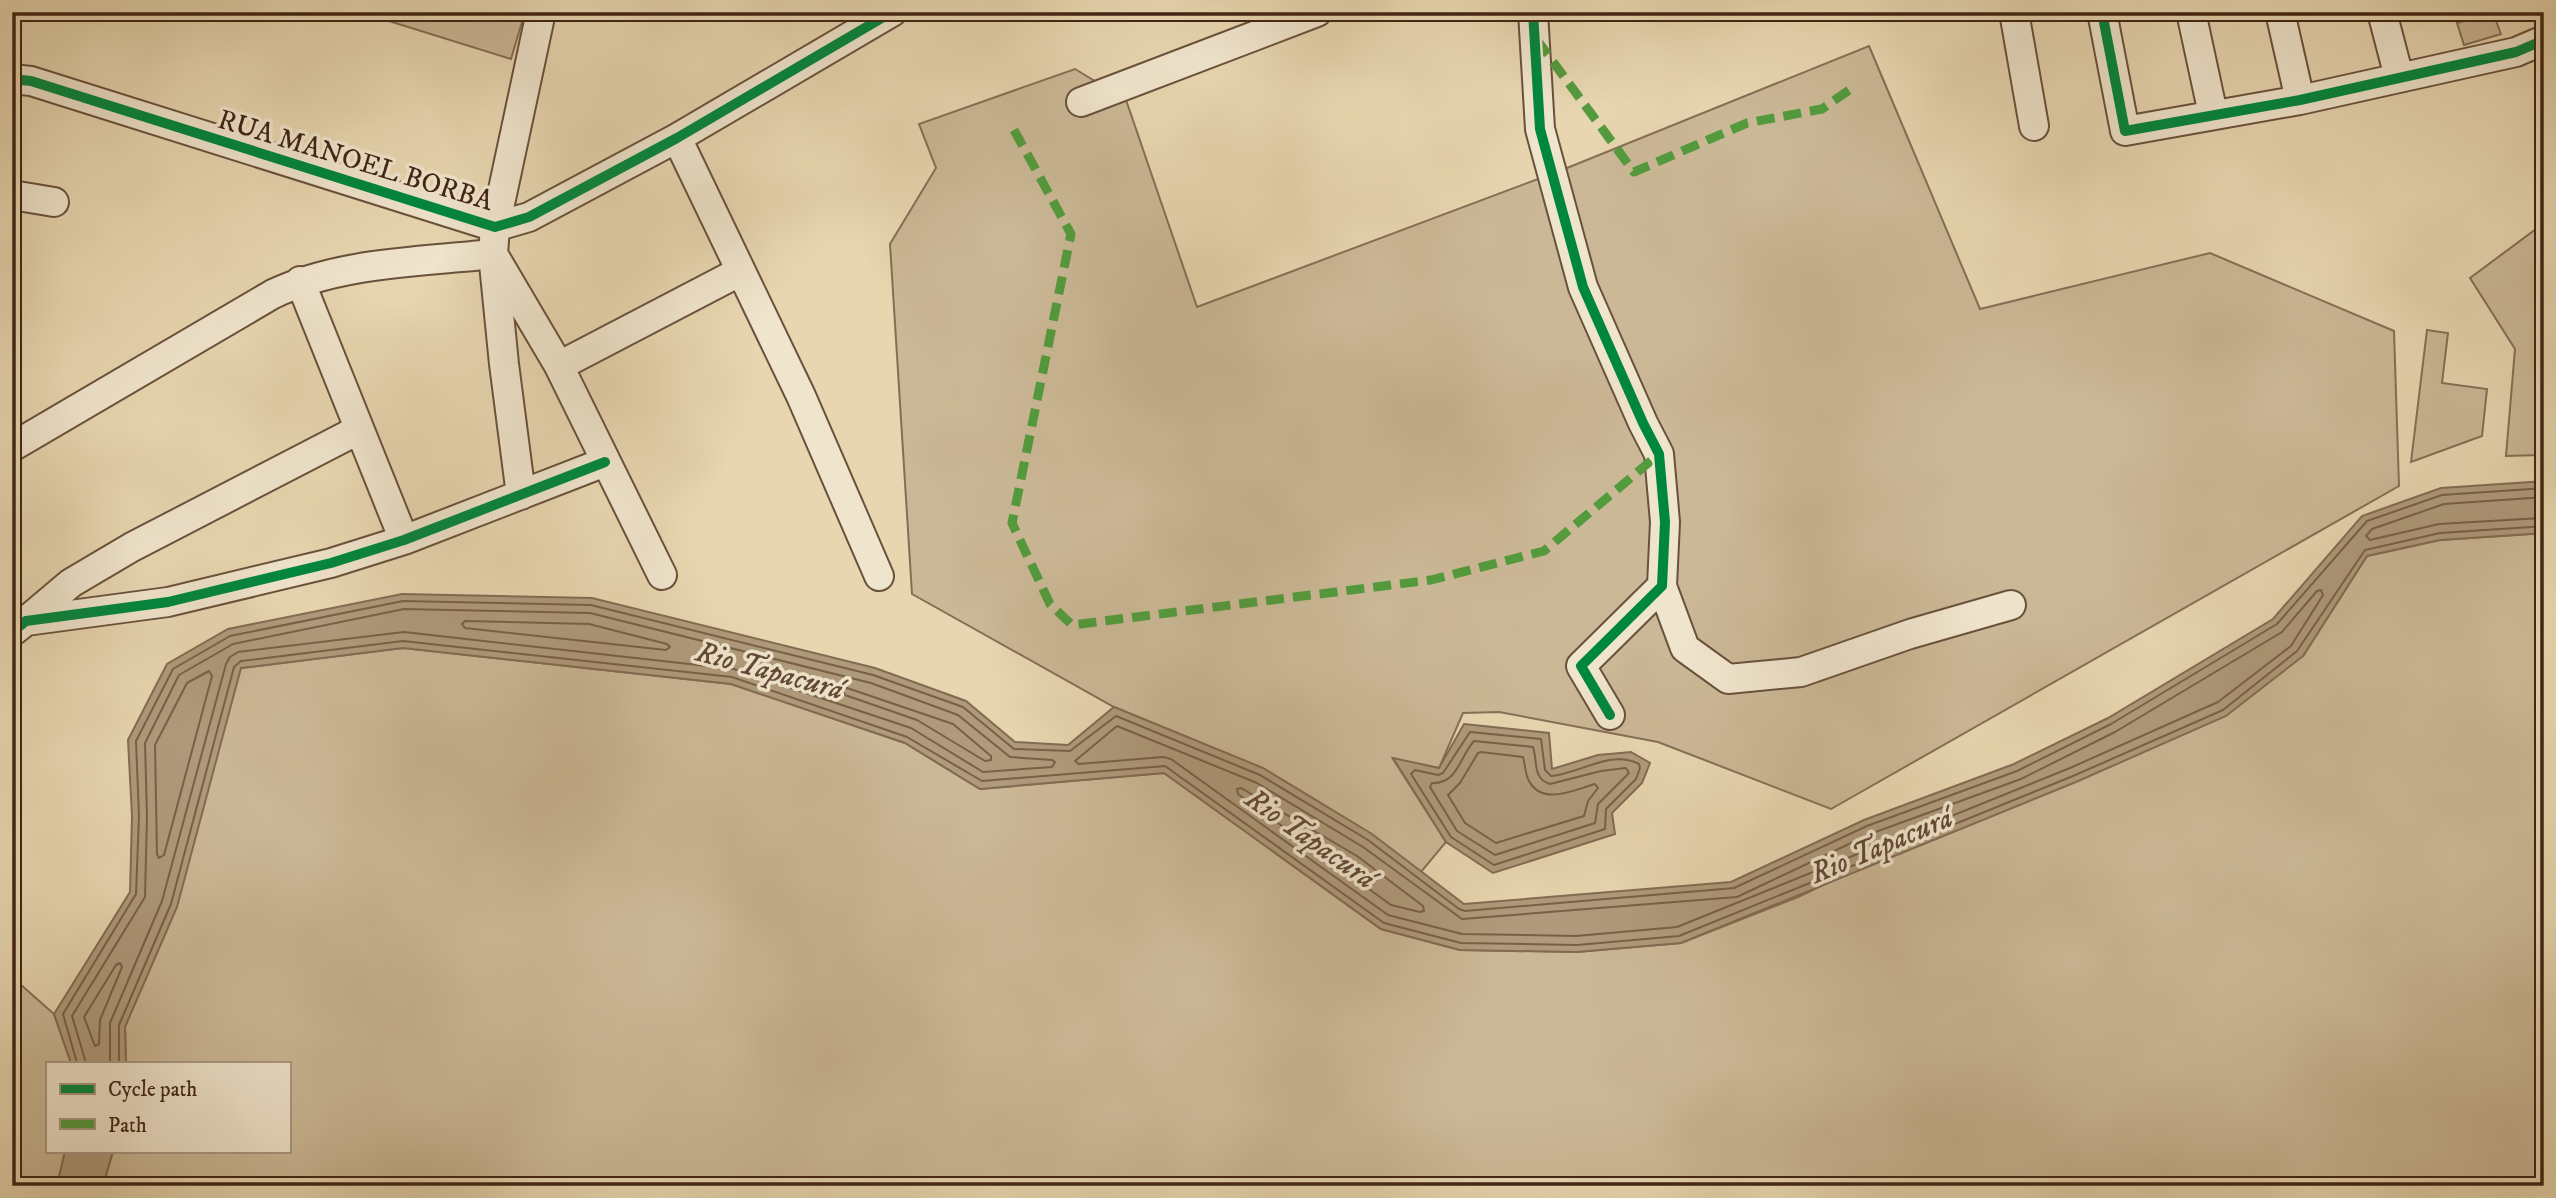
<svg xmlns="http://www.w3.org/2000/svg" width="2556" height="1198" font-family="'IM FELL DW Pica',serif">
<rect width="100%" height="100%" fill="#e7d6b0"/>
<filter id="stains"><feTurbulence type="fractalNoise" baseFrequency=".00286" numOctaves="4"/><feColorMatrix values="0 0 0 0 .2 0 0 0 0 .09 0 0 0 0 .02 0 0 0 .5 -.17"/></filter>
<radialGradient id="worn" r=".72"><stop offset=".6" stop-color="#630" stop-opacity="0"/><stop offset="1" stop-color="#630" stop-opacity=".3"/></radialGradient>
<path fill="#cbb896" stroke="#866e56" stroke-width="2" d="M 360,12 L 525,12 L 511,59 Z
M 2493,13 L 2501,34 L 2464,45 L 2457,23 Z
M 1869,46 L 1980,309 L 2210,253 L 2394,331 L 2399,486 L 1831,809 L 1658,742 L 1499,712 L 1463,713 L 1439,768 L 1393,759 L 1446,842 L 1421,872 L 1257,766 L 1114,707 L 912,594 L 890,244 L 936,168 L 919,124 L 1075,69 L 1126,100 L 1197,307 L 1562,170 Z
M 2544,223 L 2544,455 L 2506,456 L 2515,349 L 2470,278 Z
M 2427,330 L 2448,333 L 2442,383 L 2487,389 L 2482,436 L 2411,462 Z
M 2544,533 L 2544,1186 L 103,1186 L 113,1151 L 289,1151 L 289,1063 L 126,1063 L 125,1027 L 241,668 L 403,648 L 731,684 L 905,743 L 980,789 L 1164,773 L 1381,929 L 1460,950 L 1577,952 L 1681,943 L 1798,897 L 2303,656 L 2367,556 L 2440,540 Z
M 12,977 L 54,1014 L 71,1063 L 47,1063 L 47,1151 L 65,1151 L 57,1186 L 12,1186 Z"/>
<path fill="#af9a7b" stroke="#836b52" stroke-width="2" d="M 2544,481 L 2544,533 L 2440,540 L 2367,556 L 2303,656 L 2226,716 L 2076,782 L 1681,943 L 1577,952 L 1460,950 L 1381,929 L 1164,773 L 980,789 L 905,743 L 731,684 L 403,648 L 241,668 L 177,907 L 125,1027 L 126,1063 L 71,1063 L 54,1014 L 130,892 L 132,816 L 128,740 L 167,664 L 228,629 L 402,594 L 592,598 L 875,668 L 966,701 L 1015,742 L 1068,745 L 1114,707 L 1263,768 L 1372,834 L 1464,904 L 1731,882 L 1864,820 L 2014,764 L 2108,718 L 2273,619 L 2362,516 L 2441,488 Z
M 1464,724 L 1549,733 L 1552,769 L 1598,755 L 1631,752 L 1650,763 L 1642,783 L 1612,813 L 1615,834 L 1493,873 L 1446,842 L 1393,758 L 1439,768 Z
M 65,1151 L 113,1151 L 103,1186 L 57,1186 Z"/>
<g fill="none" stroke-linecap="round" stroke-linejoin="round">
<path stroke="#786048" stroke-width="2" d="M 2544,497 L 2444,504 L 2372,529 L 2366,536 L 2370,540 L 2439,524 L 2544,518
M 2321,590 L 2323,595 L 2291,646 L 2218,702 L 2070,768 L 1677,927 L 1576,936 L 1462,934 L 1388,915 L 1171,759 L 1163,757 L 1079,764 L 1075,761 L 1117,726 L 1257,783 L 1363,847 L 1462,919 L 1737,897 L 1870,834 L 2021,779 L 2115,732 L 2282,632 L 2317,591 Z
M 465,621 L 589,624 L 667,644 L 670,647 L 666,650 L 465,628 L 462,624 Z
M 209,671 L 212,676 L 164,855 L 159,858 L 157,854 L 155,745 L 187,683 Z
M 847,688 L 953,724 L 991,756 L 991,760 L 985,761 L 917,720 L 845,695 L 843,691 Z
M 1470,732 L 1541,739 L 1545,770 L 1551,776 C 1579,774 1611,749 1639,764 L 1640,768 L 1636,779 L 1606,809 L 1605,829 L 1494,865 L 1451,837 L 1411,774 L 1415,770 L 1438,775 L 1443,773 Z
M 1474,741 L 1533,747 C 1538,762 1532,778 1550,784 L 1601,771 L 1626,768 L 1629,773 L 1598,804 L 1595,823 L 1495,855 L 1457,831 L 1430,787 L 1432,783 C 1458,784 1460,756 1474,741 Z
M 1481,752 L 1523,757 C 1525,764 1525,772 1528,779 C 1541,807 1574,790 1595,784 L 1598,788 L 1588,801 L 1584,816 L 1496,843 L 1465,823 L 1448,795 L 1460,783 L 1478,753 Z
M 1241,788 L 1357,856 L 1423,906 L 1424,911 L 1420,912 L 1391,905 L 1238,794 L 1237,789 Z
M 120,963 L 122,967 L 100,1020 L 99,1044 L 95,1046 L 84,1017 L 116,965 Z
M 77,1063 L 63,1014 L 136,894 L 139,816 L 136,741 L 173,669 L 230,636 L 403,601 L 591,605 L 873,675 L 963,707 L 1014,749 L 1070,751 L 1116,716 L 1260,775 L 1368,840 L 1459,909 L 1465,911 L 1734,888 L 1867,826 L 2017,771 L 2111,724 L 2277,624 L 2367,521 L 2442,495 L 2544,488
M 86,1063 L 72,1016 L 145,897 L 147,816 L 145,743 L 179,675 L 233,644 L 404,609 L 590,613 L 871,683 L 958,715 L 1010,757 L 1052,760 L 1055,762 L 1052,767 L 983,772 L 911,728 L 734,669 L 404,632 L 238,652 L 230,657 L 226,664 L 162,901 L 110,1023 L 110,1063
M 119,1063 L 119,1025 L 171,904 L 234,667 L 241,661 L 403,641 L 732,677 L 907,737 L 982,781 L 1165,766 L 1384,923 L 1461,943 L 1577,945 L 1679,936 L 2073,776 L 2223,710 L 2297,651 L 2365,550 L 2440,533 L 2544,526"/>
<defs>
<path id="minor" d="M 541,12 L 495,227 L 493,254 L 559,366 L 662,575
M 1533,12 L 1540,129 L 1583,287 L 1643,423 L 1659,454 L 1665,522 L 1662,586 L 1581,666 L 1610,715
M 2014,12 L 2034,126
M 2102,12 L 2125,131 L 2300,100 L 2516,52 L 2544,40
M 2191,12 L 2213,114
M 2280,12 L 2300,100
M 2382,12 L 2399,77
M 12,79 L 31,81 L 495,227 L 529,217 L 677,138 L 892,12
M 1081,102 L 1317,12
M 677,138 L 801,396 L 879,576
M 12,195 L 54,202
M 300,281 L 404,540
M 559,366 L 741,271
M 12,447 L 273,294 C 340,262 419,262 493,254 L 504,364 L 521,495
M 1662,586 L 1685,648 L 1728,679 L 1801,672 L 1910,634 L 2011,605
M 26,621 L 71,583 L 132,547 L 358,430
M 12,632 L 26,621 L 168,602 L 331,563 L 404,540 L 605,462"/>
</defs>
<use href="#minor" stroke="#6a513c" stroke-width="32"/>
<use href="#minor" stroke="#efe4cc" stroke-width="28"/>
<path stroke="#539b3d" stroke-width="9" stroke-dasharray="18 9" stroke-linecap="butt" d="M 1537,40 L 1634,172 L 1747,123 L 1822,109 L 1852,88
M 1014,130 L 1071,234 L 1012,523 L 1050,604 L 1072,625 L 1431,580 L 1544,551 L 1659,454"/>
<defs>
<path id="cycleway" d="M 1533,12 L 1540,129 L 1583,287 L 1643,423 L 1659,454 L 1665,522 L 1662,586 L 1581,666 L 1610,715
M 2102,12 L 2125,131 L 2300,100 L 2516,52 L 2544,40
M 12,79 L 31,81 L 495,227 L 529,217 L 677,138 L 892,12
M 12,632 L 26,621 L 168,602 L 331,563 L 404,540 L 605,462"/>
</defs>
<use href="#cycleway" stroke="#efe4cc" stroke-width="15"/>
<use href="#cycleway" stroke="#00873e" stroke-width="10"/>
</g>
<g text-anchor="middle" stroke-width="7" stroke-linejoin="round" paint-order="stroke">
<g font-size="28" fill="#412515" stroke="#efe4cc">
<text transform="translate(356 159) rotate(17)" y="10">RUA MANOEL BORBA</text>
</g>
<g font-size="30" font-style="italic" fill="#624834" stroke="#efe4cc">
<text transform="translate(770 670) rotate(15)" y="10">Rio Tapacurá</text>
<text transform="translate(1311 838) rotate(35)" y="10">Rio Tapacurá</text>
<text transform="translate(1881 845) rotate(-23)" y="10">Rio Tapacurá</text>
</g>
</g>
<rect width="2556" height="1198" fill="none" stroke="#e7d6b0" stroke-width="42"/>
<rect x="14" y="14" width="2528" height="1170" fill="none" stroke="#412515" stroke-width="3.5"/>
<rect x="21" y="21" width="2514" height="1156" fill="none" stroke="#412515" stroke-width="2"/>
<rect x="46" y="1062" width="245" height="91" fill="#efe4cc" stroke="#a99883" stroke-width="2"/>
<rect x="60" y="1084" width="35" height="10" fill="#00873e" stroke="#a99883" stroke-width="2"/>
<text x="108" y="1096" font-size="21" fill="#412515">Cycle path</text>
<rect x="60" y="1119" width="35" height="10" fill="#539b3d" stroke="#a99883" stroke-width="2"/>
<text x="108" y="1132" font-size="21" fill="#412515">Path</text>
<rect width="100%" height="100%" filter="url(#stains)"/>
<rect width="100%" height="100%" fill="url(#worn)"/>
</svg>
